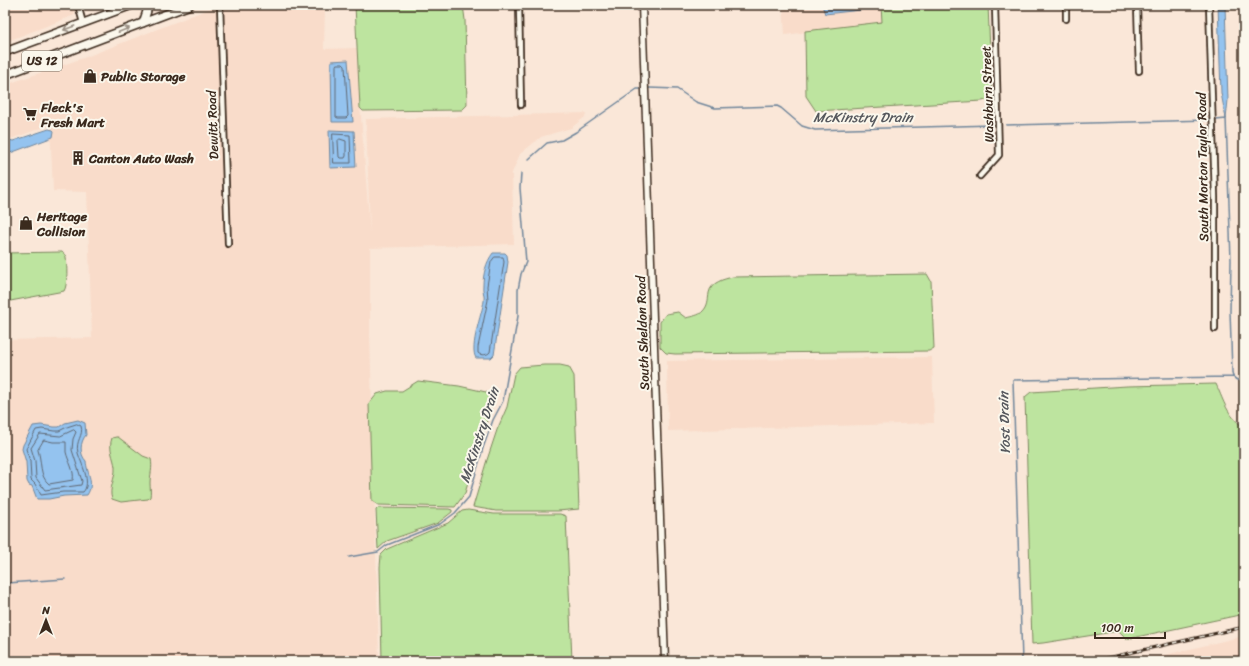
<svg xmlns="http://www.w3.org/2000/svg" width="1249" height="666" font-family="Sriracha,sans-serif">
<rect width="100%" height="100%" fill="#fae7d8"/>
<filter id="ink" filterUnits="userSpaceOnUse"><feTurbulence type="fractalNoise" baseFrequency=".025" numOctaves="2"/><feDisplacementMap in="SourceGraphic" scale="8" xChannelSelector="R" yChannelSelector="G"/><feConvolveMatrix kernelMatrix="1 2 1 2 8 2 1 2 1" color-interpolation-filters="sRGB"/></filter>
<g filter="url(#ink)">
<path fill="#f9dcca" d="M 5,5 L 74,5 L 75,15 L 5,42 Z
M 219,5 L 325,5 L 324,49 L 357,48 L 360,108 L 361,116 L 370,232 L 366,119 L 586,113 L 585,117 L 571,128 L 541,137 L 520,154 L 512,173 L 514,244 L 370,248 L 370,334 L 379,661 L 8,661 L 5,580 L 5,340 L 92,338 L 87,192 L 53,191 L 50,125 L 5,141 L 5,85 L 86,57 Z
M 783,5 L 881,5 L 882,22 L 785,35 Z
M 932,357 L 934,423 L 668,431 L 667,361 Z
M 1244,636 L 1244,661 L 1140,661 Z"/>
<path fill="#bde49f" stroke="#7c875e" d="M 355,5 L 463,5 L 465,20 L 467,105 L 462,110 L 363,111 L 360,108 Z
M 881,5 L 988,5 L 992,99 L 982,101 L 816,111 L 806,96 L 805,31 L 882,22 Z
M 62,252 C 64,254 65,254 66,257 C 67,264 68,285 64,291 L 5,302 L 5,253 Z
M 927,274 L 931,281 L 934,348 L 929,351 L 675,354 L 666,353 L 660,347 L 660,322 L 666,314 L 678,312 L 686,318 C 692,316 699,316 703,311 C 708,306 708,300 709,293 C 711,282 724,279 733,277 Z
M 544,365 L 560,365 L 569,367 L 574,376 L 579,509 L 558,511 L 496,511 L 473,507 L 486,463 L 497,430 L 507,407 L 514,374 L 520,367 Z
M 418,381 L 459,386 L 486,392 L 494,397 L 465,493 L 455,507 L 378,505 L 372,501 L 369,404 L 377,394 L 387,391 L 402,391 Z
M 1216,384 C 1225,404 1226,413 1244,428 L 1244,614 L 1127,639 L 1119,631 L 1043,643 L 1032,644 L 1025,397 L 1031,392 L 1127,386 Z
M 116,437 L 118,437 L 143,456 L 151,459 C 153,468 150,475 150,483 C 150,488 151,492 150,497 L 148,499 L 121,502 L 112,499 C 108,489 116,478 115,467 C 114,458 108,448 112,438 Z
M 378,508 L 449,509 L 452,510 L 452,512 L 438,523 L 387,541 L 378,549 L 376,510 Z
M 468,510 L 494,514 L 560,514 L 566,516 L 572,661 L 382,661 L 380,567 L 381,555 L 387,549 L 448,523 L 462,511 Z"/>
<path fill="#94c3ef" stroke="#70869b" d="M 822,5 L 865,5 L 865,7 L 861,10 L 825,14 Z
M 1218,5 L 1225,5 L 1228,100 L 1226,119 L 1221,93 Z
M 348,60 L 353,122 L 332,122 L 331,61 Z
M 49,129 L 53,130 L 54,131 L 53,137 L 5,155 L 5,139 L 13,141 Z
M 329,130 L 354,131 L 356,167 L 330,168 Z
M 493,253 L 505,253 L 507,255 L 508,262 L 494,355 L 491,358 L 476,358 C 469,348 482,313 484,301 C 485,296 482,290 483,285 C 483,275 486,262 493,253 Z
M 78,420 L 85,423 L 86,435 C 80,442 79,454 86,461 C 87,474 95,483 87,495 L 64,496 L 49,499 L 37,499 L 32,486 L 29,485 L 27,481 L 26,462 L 22,449 L 23,445 L 33,426 L 41,425 L 54,427 L 59,427 L 65,423 Z"/>
<g fill="none" stroke-linecap="round" stroke-linejoin="round">
<path stroke="#5f6772" stroke-width="1" d="M 337,64 L 343,64 L 345,66 L 348,116 L 346,118 L 338,118 L 336,117 L 336,66 Z
M 333,134 L 350,135 L 351,163 L 334,163 Z
M 340,139 L 346,141 L 346,156 L 345,158 L 340,158 L 339,157 L 338,141 Z
M 495,257 L 503,257 L 504,262 L 490,352 C 488,355 481,356 478,353 L 478,347 L 488,300 L 487,286 L 491,262 Z
M 77,424 L 81,426 C 84,436 75,440 78,453 C 81,463 92,483 83,492 L 63,492 L 41,495 L 35,484 L 31,480 L 30,461 L 26,449 L 36,430 L 42,429 L 54,431 L 59,431 L 67,427 Z
M 74,430 L 76,432 L 73,439 L 72,450 L 82,481 L 81,485 L 45,490 L 36,478 L 35,461 L 31,448 L 40,434 L 60,436 Z
M 44,440 L 53,442 L 66,442 C 66,445 66,449 66,452 C 68,461 75,471 73,480 L 49,484 C 39,476 42,462 38,450 Z"/>
<path stroke="#70869b" stroke-width="1.5" d="M 649,88 L 677,89 L 696,102 L 715,108 L 777,106 L 781,108 L 802,126 L 815,130 L 993,125
M 1226,118 L 1231,260 L 1230,311 L 1232,372 C 1232,379 1238,381 1244,381
M 1216,120 L 1226,119
M 1006,125 L 1209,120
M 529,159 L 547,143 L 562,140 L 576,132 L 637,89 L 640,89
M 349,557 L 378,552 L 387,545 L 440,524 L 455,513 L 469,497 L 483,448 L 493,420 L 503,401 L 518,316 L 518,290 L 521,274 L 526,262 L 520,188 L 521,173
M 5,585 L 7,583 L 65,579
M 1022,661 L 1013,380 L 1233,377"/>
<defs>
<path id="street" d="M 78,5 L 83,23
M 220,5 L 228,244
M 519,5 L 521,105
M 1066,5 L 1066,19
M 1137,5 L 1139,71
M 1209,5 L 1215,197 L 1215,329
M 980,176 L 999,155 L 995,5"/>
<path id="secondary" d="M 642,5 L 665,661"/>
<path id="primary" d="M 143,23 L 147,11 L 145,5
M 5,52 L 132,5
M 5,75 L 190,5"/>
</defs>
<use href="#street" stroke="#3b2a1e" stroke-width="8"/>
<use href="#secondary" stroke="#3b2a1e" stroke-width="9"/>
<use href="#primary" stroke="#3b2a1e" stroke-width="10"/>
<use href="#street" stroke="#fbf7ec" stroke-width="4.5"/>
<use href="#secondary" stroke="#fbf7ec" stroke-width="6"/>
<use href="#primary" stroke="#fbf7ec" stroke-width="7"/>
<defs>
<path id="rail" d="M 1094,661 L 1244,627"/>
</defs>
<use href="#rail" stroke="#3b2a1e" stroke-width="3"/>
<use href="#rail" stroke="#fbf7ec" stroke-width="1.5" stroke-dasharray="4.5" stroke-linecap="butt"/>
</g>
<defs><path id="oneway-shaft" d="M-6 0H5M1.5-3L5.5 0L1.5 3" fill="none" stroke-width="1.6" stroke-linecap="round" stroke-linejoin="round"/></defs>
<g stroke="#9b9085">
<use href="#oneway-shaft" transform="translate(69 28) rotate(160)"/>
<use href="#oneway-shaft" transform="translate(124 30) rotate(-21)"/>
</g>
</g>
<defs>
<symbol id="shop-bare" viewBox="-9 -9 18 18"><path d="M-5-2.5h2.3a2.7 3.5 0 0 1 5.4 0H5L5.5 6h-11ZM-1.5-2.5h3a1.5 2.3 0 0 0-3 0Z" fill="#3b2a1e" stroke="#fbf7ec" stroke-width="2.5" paint-order="stroke"/></symbol>
<symbol id="supermarket-bare" viewBox="-9 -9 18 18"><path d="M-6-5.5h2.5l.6 2H6L4.5 2H-2.5L-4.4-4H-6ZM-1.5 3.2a1.3 1.3 0 1 0 .1 0ZM3 3.2a1.3 1.3 0 1 0 .1 0Z" fill="#3b2a1e" stroke="#fbf7ec" stroke-width="2.5" paint-order="stroke"/></symbol>
<symbol id="building-bare" viewBox="-9 -9 18 18"><path d="M-4-6H4V6H1V3H-1V6H-4ZM-2.5-4.3h1.7v1.8h-1.7ZM.8-4.3h1.7v1.8H.8ZM-2.5-1h1.7V.8h-1.7ZM.8-1h1.7V.8H.8Z" fill="#3b2a1e" stroke="#fbf7ec" stroke-width="2.5" paint-order="stroke"/></symbol>
</defs>
<g fill-rule="evenodd">
<use href="#shop-bare" x="80" y="66" width="20" height="20"/>
<use href="#supermarket-bare" x="20" y="104" width="20" height="20"/>
<use href="#building-bare" x="68" y="148" width="20" height="20"/>
<use href="#shop-bare" x="16" y="213" width="20" height="20"/>
</g>
<g text-anchor="middle" stroke-width="4" stroke-linejoin="round" paint-order="stroke">
<rect fill="#fbf7ec" stroke="#75685c" stroke-width="1" x="22" y="51" width="40" height="20" rx="3"/>
<g font-size="12" font-weight="bold" fill="#3b2a1e">
<text x="42" y="65">US 12</text>
</g>
<g font-size="13" font-weight="bold" fill="#3b2a1e" stroke="#fbf7ec" text-anchor="start">
<text x="101" y="81">Public Storage</text>
<text x="41" y="112">Fleck's<tspan x="41" dy="15">Fresh Mart</tspan></text>
<text x="89" y="163">Canton Auto Wash</text>
<text x="37" y="221">Heritage<tspan x="37" dy="15">Collision</tspan></text>
</g>
<g font-size="13" fill="#3b2a1e" stroke="#fbf7ec">
<text transform="translate(987 94) rotate(-92)" y="5">Washburn Street</text>
<text transform="translate(212 125) rotate(-92)" y="5">Dewitt Road</text>
<text transform="translate(1202 167) rotate(-91)" y="5">South Morton Taylor Road</text>
<text transform="translate(642 333) rotate(-92)" y="5">South Sheldon Road</text>
</g>
<g font-size="14" font-style="italic" fill="#56585d" stroke="#fbf7ec">
<text x="863" y="122">McKinstry Drain</text>
<text transform="translate(1004 423) rotate(-92)" y="5">Yost Drain</text>
<text transform="translate(479 435) rotate(-72)" y="5">McKinstry Drain</text>
</g>
</g>
<rect width="1249" height="666" fill="none" stroke="#fbf7ec" stroke-width="20"/>
<rect x="10" y="10" width="1229" height="646" fill="none" stroke="#3b2a1e" stroke-width="1.5" filter="url(#ink)"/>
<g transform="translate(46 620)" stroke="#fbf7ec" stroke-width="3" paint-order="stroke">
<path d="M0-3L7 15L0 10L-7 15Z" fill="#3b2a1e"/>
<text y="-6" font-size="11" font-weight="bold" text-anchor="middle" fill="#3b2a1e">N</text>
</g>
<path d="M1095 632v6h70v-6" fill="none" stroke="#3b2a1e" stroke-width="2"/>
<text x="1101" y="632" font-size="12" fill="#3b2a1e" stroke="#fbf7ec" stroke-width="3" paint-order="stroke">100 m</text>
</svg>
